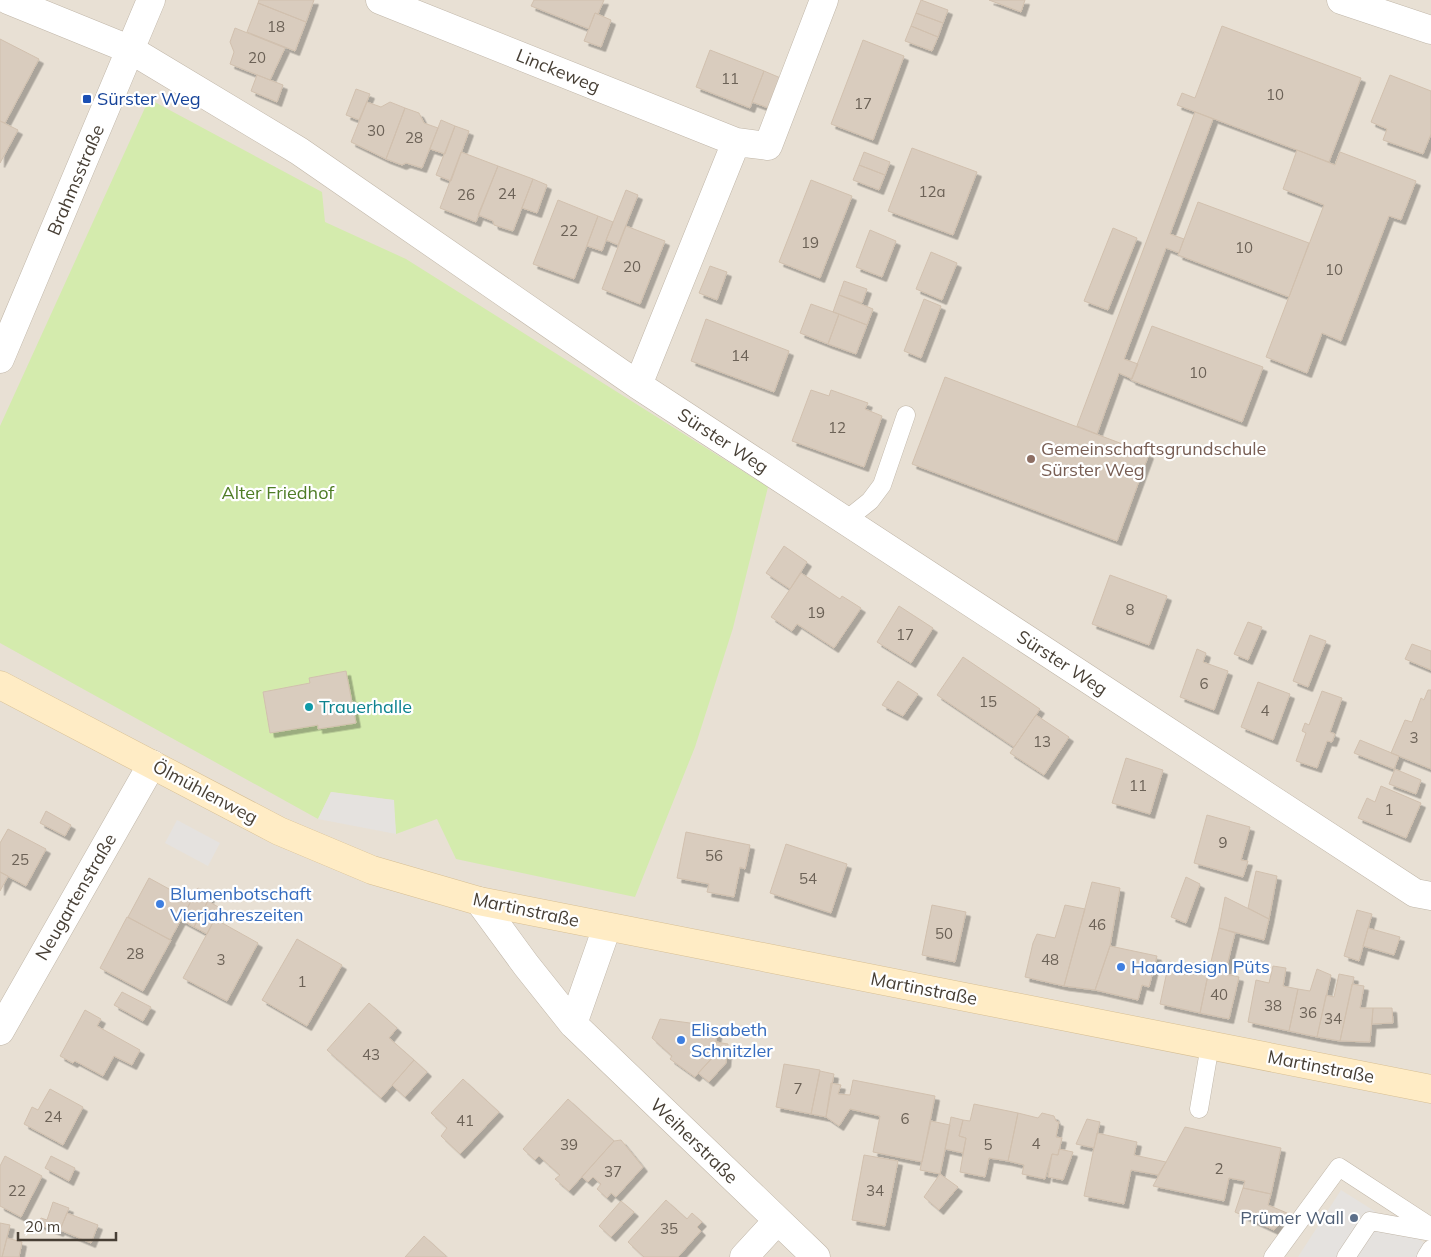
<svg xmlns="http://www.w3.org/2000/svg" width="1431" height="1257" font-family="Mulish,sans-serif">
<defs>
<filter id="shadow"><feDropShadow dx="4.5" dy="4.5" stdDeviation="0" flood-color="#0004"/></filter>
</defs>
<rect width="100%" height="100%" fill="#f4efe6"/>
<path fill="#e8e0d4" d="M 0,0 L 1431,0 L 1431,1257 L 0,1257 Z"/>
<path fill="#d4ebad" d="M 149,99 L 322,192 L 325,222 L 406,259 L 768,487 L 733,628 L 695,747 L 635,897 L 456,859 L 437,819 L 396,834 L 393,800 L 331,792 L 318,819 L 0,643 L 0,426 Z"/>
<path fill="#e5e2df" d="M 331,792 L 394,800 L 396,834 L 318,819 Z
M 177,820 L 220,843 L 208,866 L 165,843 Z
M 1341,1190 L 1428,1245 L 1431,1257 L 1298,1257 Z"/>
<path fill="#d9ccbe" stroke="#d1c0ae" filter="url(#shadow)" d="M 259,0 L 314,0 L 306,22 L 258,3 Z
M 534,0 L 604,0 L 598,14 L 595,13 L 589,29 L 531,6 Z
M 921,0 L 948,10 L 943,23 L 916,13 Z
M 989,0 L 1025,0 L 1021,12 Z
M 258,3 L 306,22 L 295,51 L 247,32 Z
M 595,13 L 611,20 L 601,47 L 584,41 Z
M 916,13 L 943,23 L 938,37 L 911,26 Z
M 911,26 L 938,37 L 932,51 L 905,41 Z
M 1222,26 L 1361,78 L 1329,162 L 1177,105 L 1182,93 L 1195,98 Z
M 235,28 L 285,48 L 270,80 L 230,64 L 234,52 L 230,42 Z
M 0,39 L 39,59 L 5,123 L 0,121 Z
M 863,40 L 904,56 L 873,140 L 831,124 Z
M 710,50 L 764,71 L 750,108 L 696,87 Z
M 764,71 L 783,79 L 771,109 L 752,102 Z
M 257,75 L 283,85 L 277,102 L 251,91 Z
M 1390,75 L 1431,91 L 1431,134 L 1423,154 L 1383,140 L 1387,129 L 1371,122 Z
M 356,89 L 370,94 L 359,120 L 346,115 Z
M 367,102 L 381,107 L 390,102 L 405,108 L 386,159 L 351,142 Z
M 405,108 L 419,113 L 424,123 L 438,128 L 422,168 L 406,163 L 402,165 L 386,159 Z
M 1195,112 L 1213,119 L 1170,234 L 1184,239 L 1179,253 L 1166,248 L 1124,359 L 1138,364 L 1132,379 L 1119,373 L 1097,434 L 1077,426 Z
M 441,120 L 455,126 L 445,154 L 430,149 Z
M 0,121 L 18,130 L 0,163 Z
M 455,126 L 469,131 L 451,181 L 436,175 Z
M 912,148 L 977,172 L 953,235 L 888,211 Z
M 1297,150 L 1335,165 L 1340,152 L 1416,181 L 1401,220 L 1389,216 L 1341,341 L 1322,333 L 1307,373 L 1266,357 L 1324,205 L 1283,189 Z
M 461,152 L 498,166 L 476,222 L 440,208 Z
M 864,152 L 890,162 L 885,175 L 859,165 Z
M 859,165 L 885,175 L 879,190 L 853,180 Z
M 498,166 L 533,179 L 513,231 L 494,225 L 493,221 L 478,215 Z
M 533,179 L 547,185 L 537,213 L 522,208 Z
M 811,180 L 852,196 L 820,278 L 779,262 Z
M 626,190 L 638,195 L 618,245 L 606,240 Z
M 558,200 L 598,216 L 574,279 L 533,264 Z
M 1198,202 L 1309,243 L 1289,297 L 1178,255 Z
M 598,216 L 613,222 L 602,251 L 587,246 Z
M 626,226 L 665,241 L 640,304 L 602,289 Z
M 1113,228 L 1137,238 L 1108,310 L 1084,301 Z
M 870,230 L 896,241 L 882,277 L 856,267 Z
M 931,252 L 957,263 L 942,300 L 916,289 Z
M 710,266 L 727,272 L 717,300 L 699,293 Z
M 844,281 L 867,289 L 862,303 L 839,295 Z
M 839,295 L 873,309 L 867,325 L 833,312 Z
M 924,299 L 941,306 L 921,358 L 904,351 Z
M 811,304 L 839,314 L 828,344 L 800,333 Z
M 839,314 L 867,325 L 856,354 L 828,344 Z
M 706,319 L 789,351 L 774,392 L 691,361 Z
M 1152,326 L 1263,367 L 1242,422 L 1131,380 Z
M 945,377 L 1149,454 L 1117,541 L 912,464 Z
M 811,390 L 829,396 L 831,390 L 868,403 L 865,409 L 882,416 L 864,467 L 792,441 Z
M 784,546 L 807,562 L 790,589 L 766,573 Z
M 801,573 L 840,599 L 842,596 L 861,608 L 834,648 L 797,624 L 792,631 L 771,617 Z
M 1110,575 L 1167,596 L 1149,645 L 1092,624 Z
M 899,606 L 933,628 L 911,663 L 877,642 Z
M 1248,622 L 1262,627 L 1248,660 L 1234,654 Z
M 1310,635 L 1326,641 L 1308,687 L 1293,681 Z
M 1412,644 L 1431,651 L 1431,670 L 1405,659 Z
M 1197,649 L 1206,653 L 1203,662 L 1228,671 L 1214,710 L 1180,697 Z
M 963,657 L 1040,709 L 1014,747 L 937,695 Z
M 346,671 L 356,723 L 318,729 L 318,725 L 270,733 L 263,692 L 310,683 L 309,678 Z
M 898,681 L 918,694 L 903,716 L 882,705 Z
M 1258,682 L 1290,694 L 1273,740 L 1241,727 Z
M 1428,690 L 1431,690 L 1431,769 L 1391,753 L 1405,720 L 1412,722 L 1421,698 L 1424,700 Z
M 1322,691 L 1342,698 L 1330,732 L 1335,734 L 1332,742 L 1327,741 L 1317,768 L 1296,761 L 1306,733 L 1302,731 L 1305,723 L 1309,725 Z
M 1036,715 L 1069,737 L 1044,775 L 1010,753 Z
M 1360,740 L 1399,756 L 1394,769 L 1354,753 Z
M 1126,758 L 1163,770 L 1150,814 L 1112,803 Z
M 1395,769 L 1421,780 L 1416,794 L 1389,784 Z
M 1381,786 L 1421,803 L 1406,838 L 1358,818 L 1367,798 L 1375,802 Z
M 46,811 L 71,825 L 65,836 L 40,823 Z
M 1207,815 L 1250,827 L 1241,860 L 1248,861 L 1243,877 L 1194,863 Z
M 8,829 L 46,849 L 26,886 L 0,872 L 0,843 Z
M 686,832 L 750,845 L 745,869 L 740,867 L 734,897 L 707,892 L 709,884 L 677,878 Z
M 786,844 L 847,864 L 831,913 L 770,893 Z
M 1256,871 L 1277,876 L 1269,919 L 1248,908 Z
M 0,872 L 8,876 L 0,891 Z
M 1186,877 L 1200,884 L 1186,923 L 1171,917 Z
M 149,878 L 191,901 L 170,940 L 128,917 Z
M 1092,882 L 1120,888 L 1110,946 L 1095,990 L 1064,986 Z
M 198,888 L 211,895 L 194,927 L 181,920 Z
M 1225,897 L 1269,919 L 1264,940 L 1219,928 Z
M 208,901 L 220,908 L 207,934 L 194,927 Z
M 932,905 L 966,912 L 955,962 L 922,955 Z
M 1065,905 L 1085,909 L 1064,986 L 1025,977 L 1033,943 L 1037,934 L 1055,938 Z
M 1357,910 L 1372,914 L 1359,961 L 1344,956 Z
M 127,917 L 171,940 L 143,991 L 100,968 Z
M 215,919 L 258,943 L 227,1001 L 183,978 Z
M 1219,928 L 1235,933 L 1225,974 L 1209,970 Z
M 1368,928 L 1400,937 L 1394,955 L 1363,946 Z
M 297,939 L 342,965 L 307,1026 L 262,1000 Z
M 1110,946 L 1157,956 L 1149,987 L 1142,985 L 1138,1000 L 1095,990 Z
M 1169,962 L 1209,970 L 1200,1013 L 1160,1004 Z
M 1273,966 L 1286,968 L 1283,986 L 1298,989 L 1289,1031 L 1248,1022 L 1256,980 L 1269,983 Z
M 1317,969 L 1331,975 L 1317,1037 L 1289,1031 L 1298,989 L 1310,991 Z
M 1209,970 L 1239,977 L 1229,1019 L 1200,1013 Z
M 1339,974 L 1354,977 L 1340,1041 L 1317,1037 L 1326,995 L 1334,997 Z
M 1352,984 L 1364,986 L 1360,1008 L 1373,1008 L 1370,1042 L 1340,1041 Z
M 122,992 L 151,1007 L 143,1021 L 114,1005 Z
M 369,1003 L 397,1028 L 389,1038 L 414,1060 L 381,1098 L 327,1050 Z
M 1373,1008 L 1392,1008 L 1393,1023 L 1372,1024 Z
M 85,1010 L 101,1019 L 97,1026 L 140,1050 L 132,1065 L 114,1056 L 103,1076 L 75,1061 L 73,1063 L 60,1056 Z
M 660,1019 L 705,1025 L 705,1027 L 718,1030 L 713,1057 L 695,1077 L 670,1059 L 672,1056 L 652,1038 Z
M 716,1042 L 728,1044 L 726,1063 L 709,1082 L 698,1073 L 713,1057 Z
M 414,1060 L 427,1072 L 405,1097 L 392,1085 Z
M 784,1064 L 820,1070 L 811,1114 L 776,1107 Z
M 820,1071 L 834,1074 L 826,1117 L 811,1114 Z
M 463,1079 L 499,1112 L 460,1154 L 441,1136 L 447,1128 L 431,1113 Z
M 853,1080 L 935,1096 L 922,1162 L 873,1152 L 880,1116 L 850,1109 L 839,1126 L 826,1117 L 831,1083 L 841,1085 L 838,1094 L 850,1095 Z
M 50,1089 L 83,1107 L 63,1145 L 24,1124 L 32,1107 L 38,1110 Z
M 568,1099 L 614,1141 L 569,1191 L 555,1179 L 560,1175 L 539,1156 L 535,1160 L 523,1149 Z
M 974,1104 L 1018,1113 L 1008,1161 L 989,1158 L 985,1177 L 960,1172 L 966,1138 L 959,1136 L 963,1120 L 970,1121 Z
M 1018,1113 L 1038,1118 L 1042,1113 L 1054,1116 L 1056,1121 L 1059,1122 L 1056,1137 L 1062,1138 L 1058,1155 L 1052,1154 L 1045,1179 L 1022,1174 L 1024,1165 L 1008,1161 Z
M 951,1117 L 963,1120 L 959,1136 L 966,1138 L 963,1153 L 945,1149 Z
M 1087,1119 L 1100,1122 L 1094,1148 L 1076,1144 Z
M 931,1121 L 950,1125 L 940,1174 L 920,1170 Z
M 1185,1127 L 1281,1148 L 1271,1194 L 1243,1188 L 1245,1181 L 1229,1178 L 1224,1201 L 1153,1186 Z
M 1097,1133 L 1137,1142 L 1134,1155 L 1166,1162 L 1158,1175 L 1131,1170 L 1124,1204 L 1084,1196 Z
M 621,1140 L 643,1167 L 616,1197 L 611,1193 L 607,1198 L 597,1189 L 601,1184 L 593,1177 L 588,1182 L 582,1177 L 614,1141 Z
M 1059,1149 L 1073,1152 L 1063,1180 L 1048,1177 L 1052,1154 L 1058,1155 Z
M 864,1155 L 898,1161 L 885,1226 L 852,1220 Z
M 5,1156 L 42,1176 L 21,1217 L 0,1206 L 0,1166 Z
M 51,1156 L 75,1168 L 69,1181 L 45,1168 Z
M 940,1174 L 958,1187 L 939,1210 L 924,1197 Z
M 1243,1188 L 1271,1194 L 1268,1205 L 1287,1213 L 1274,1230 L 1235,1212 Z
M 666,1200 L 687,1219 L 692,1213 L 702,1222 L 697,1227 L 701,1231 L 678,1257 L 644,1257 L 628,1242 Z
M 621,1201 L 634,1212 L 611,1237 L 599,1226 Z
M 53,1202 L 69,1208 L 59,1232 L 38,1224 L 41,1218 L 47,1220 Z
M 67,1213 L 98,1225 L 91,1243 L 60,1230 Z
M 0,1223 L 10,1225 L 2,1257 L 0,1257 Z
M 424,1236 L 446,1256 L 446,1257 L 405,1257 Z
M 7,1238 L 22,1242 L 19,1257 L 2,1257 Z"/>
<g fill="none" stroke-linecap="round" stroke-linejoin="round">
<defs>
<path id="lane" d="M 845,521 L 870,501 L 882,485 L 906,415
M 1199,1109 L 1210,1045
M 1273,1257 L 1339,1167 L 1431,1227
M 1346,1257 L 1370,1221 L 1431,1232
M 1426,1257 L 1431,1249"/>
<path id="street" d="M 8,0 L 131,50 L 299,151 L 638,385 L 1415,893 L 1431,896
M 380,0 L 736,142 L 638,385
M 1341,0 L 1431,30
M 736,142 L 768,146 L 824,0
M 0,359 L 151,0
M 479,901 L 526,965 L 573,1024 L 816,1257
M 573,1024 L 607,927
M 0,1031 L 152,764
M 744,1257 L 777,1221"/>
<path id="secondary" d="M 0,685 L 279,831 L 372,870 L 479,901 L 1431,1089"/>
</defs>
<use href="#lane" stroke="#c0b6a8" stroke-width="19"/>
<use href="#street" stroke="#c0b6a8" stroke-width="29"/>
<use href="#secondary" stroke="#d7bf94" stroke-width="29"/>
<use href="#lane" stroke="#fff" stroke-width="18"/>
<use href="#street" stroke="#fff" stroke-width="28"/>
<use href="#secondary" stroke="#ffecc5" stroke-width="28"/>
</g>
<rect fill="#1a4fb4" stroke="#fff" stroke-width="2" x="82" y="94" width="10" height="10" rx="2.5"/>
<circle fill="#8d6e63" stroke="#fff" stroke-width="2" cx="1031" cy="459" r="5"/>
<circle fill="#0f9aa8" stroke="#fff" stroke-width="2" cx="309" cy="707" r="5"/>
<g fill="#3f7fe0" stroke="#fff" stroke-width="2">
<circle cx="160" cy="904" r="5"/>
<circle cx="1121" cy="967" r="5"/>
<circle cx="681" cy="1040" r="5"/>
</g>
<circle fill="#5c6f8a" stroke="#fff" stroke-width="2" cx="1354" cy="1218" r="5"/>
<g text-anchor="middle" stroke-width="4.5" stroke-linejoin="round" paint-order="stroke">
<g font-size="15" fill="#6c6257">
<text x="276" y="32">18</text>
<text x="257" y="63">20</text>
<text x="730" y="84">11</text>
<text x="1275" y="100">10</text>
<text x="863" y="109">17</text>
<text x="376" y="136">30</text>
<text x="414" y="143">28</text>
<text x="932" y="197">12a</text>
<text x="507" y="199">24</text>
<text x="466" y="200">26</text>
<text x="569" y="236">22</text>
<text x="810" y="248">19</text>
<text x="1244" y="253">10</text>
<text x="632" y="272">20</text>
<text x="1334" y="275">10</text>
<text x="740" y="361">14</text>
<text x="1198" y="378">10</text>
<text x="837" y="433">12</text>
<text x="1130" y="615">8</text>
<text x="816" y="618">19</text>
<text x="905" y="640">17</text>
<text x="1204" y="689">6</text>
<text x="988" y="707">15</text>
<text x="1265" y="716">4</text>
<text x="1414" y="743">3</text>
<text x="1042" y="747">13</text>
<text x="1138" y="791">11</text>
<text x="1389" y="815">1</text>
<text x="1223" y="848">9</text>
<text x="714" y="861">56</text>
<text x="20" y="865">25</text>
<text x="808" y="884">54</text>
<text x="1097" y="930">46</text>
<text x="944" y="939">50</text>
<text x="135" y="959">28</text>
<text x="221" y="965">3</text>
<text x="1050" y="965">48</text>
<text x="302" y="987">1</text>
<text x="1219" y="1000">40</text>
<text x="1273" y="1011">38</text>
<text x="1308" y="1018">36</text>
<text x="1333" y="1024">34</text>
<text x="371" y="1060">43</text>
<text x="798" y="1094">7</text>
<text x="53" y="1122">24</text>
<text x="905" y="1124">6</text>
<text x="465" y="1126">41</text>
<text x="1036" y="1149">4</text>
<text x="569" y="1150">39</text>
<text x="988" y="1150">5</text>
<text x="1219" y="1174">2</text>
<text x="613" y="1177">37</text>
<text x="17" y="1196">22</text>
<text x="875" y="1196">34</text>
<text x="669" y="1234">35</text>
</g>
<g font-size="18" fill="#473f35" stroke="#fff">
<text transform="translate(558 71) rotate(22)" y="6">Linckeweg</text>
<text transform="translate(76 180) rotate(-67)" y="6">Brahmsstraße</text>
<text transform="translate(723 441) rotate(33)" y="6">Sürster Weg</text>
<text transform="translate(1062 663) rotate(33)" y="6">Sürster Weg</text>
<text transform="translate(205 792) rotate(28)" y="6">Ölmühlenweg</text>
<text transform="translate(76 897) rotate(-60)" y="6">Neugartenstraße</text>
<text transform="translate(526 910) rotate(12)" y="6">Martinstraße</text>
<text transform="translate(924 989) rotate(11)" y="6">Martinstraße</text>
<text transform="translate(1321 1067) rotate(11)" y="6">Martinstraße</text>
<text transform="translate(694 1141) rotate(44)" y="6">Weiherstraße</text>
</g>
<g font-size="18" fill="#164399" stroke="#fff" text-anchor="start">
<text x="97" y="105">Sürster Weg</text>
</g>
<g font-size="18" fill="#785e54" stroke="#fff" text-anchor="start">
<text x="1041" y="455">Gemeinschaftsgrundschule<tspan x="1041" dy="21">Sürster Weg</tspan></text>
</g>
<g font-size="18" fill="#4e7c25" stroke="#fff">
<text x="278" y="499">Alter Friedhof</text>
</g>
<g font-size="18" fill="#0d838f" stroke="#fff" text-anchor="start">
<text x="319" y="713">Trauerhalle</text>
</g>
<g font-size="18" fill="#366cbe" stroke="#fff" text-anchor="start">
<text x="170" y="900">Blumenbotschaft<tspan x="170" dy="21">Vierjahreszeiten</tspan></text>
<text x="1131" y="973">Haardesign Püts</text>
<text x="691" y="1036">Elisabeth<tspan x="691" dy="21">Schnitzler</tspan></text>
</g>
<g font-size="18" fill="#4e5e75" stroke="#fff" text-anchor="end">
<text x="1344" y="1224">Prümer Wall</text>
</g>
</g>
<path d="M18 1232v8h98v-8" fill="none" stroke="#473f35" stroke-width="2.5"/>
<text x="25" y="1232" font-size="15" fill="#473f35" stroke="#ffffff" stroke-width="4" paint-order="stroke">20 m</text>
</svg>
